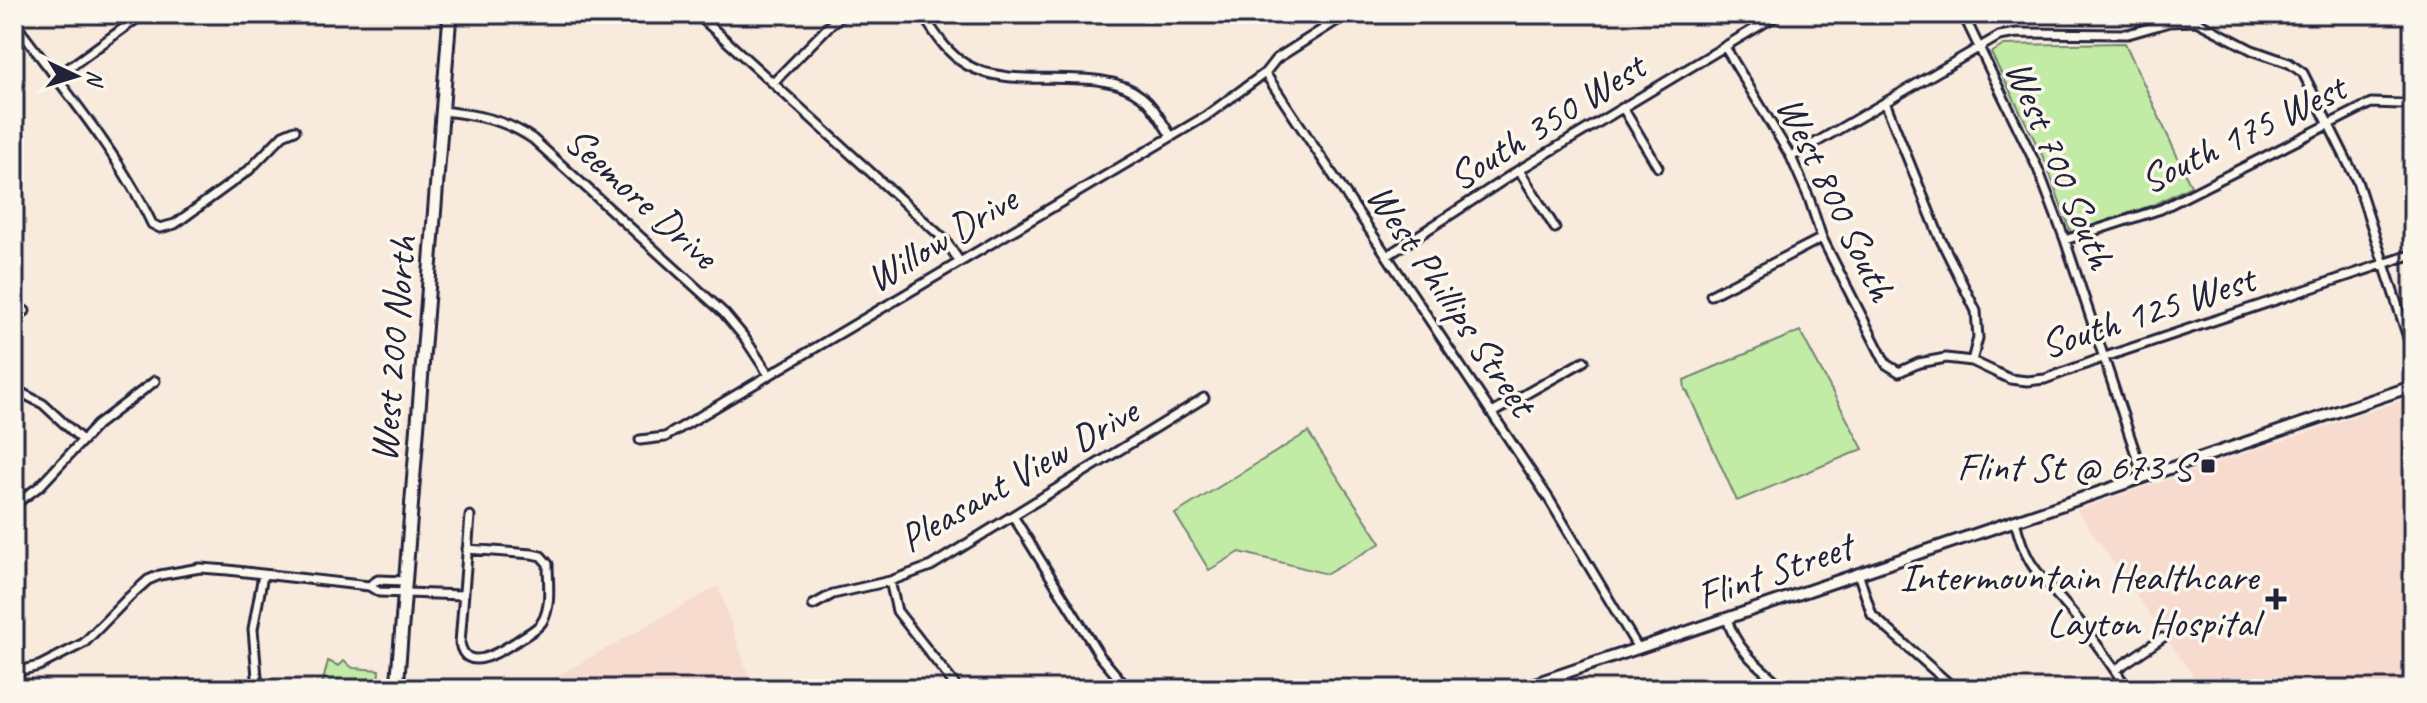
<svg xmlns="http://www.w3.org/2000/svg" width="2427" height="703" font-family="Caveat,sans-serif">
<rect width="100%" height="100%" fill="#f9eade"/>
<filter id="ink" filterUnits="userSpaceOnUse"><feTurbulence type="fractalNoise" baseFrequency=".0125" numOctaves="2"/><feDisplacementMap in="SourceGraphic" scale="16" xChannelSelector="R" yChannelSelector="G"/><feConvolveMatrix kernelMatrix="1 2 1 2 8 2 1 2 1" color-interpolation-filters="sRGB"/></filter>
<g filter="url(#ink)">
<path fill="#f6dbce" d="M 2413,397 L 2413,689 L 2202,689 L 2077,510 Z
M 718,586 L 753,689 L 534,689 Z"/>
<path fill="#c2eba6" stroke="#728670" stroke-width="2" d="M 2125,43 L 2191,186 L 2155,204 L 2071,233 L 2046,163 L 1991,53 L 2004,45 Z
M 1800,331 L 1863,449 L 1737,501 L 1687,391 L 1685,390 L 1684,380 Z
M 1308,432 L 1381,543 L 1327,574 L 1240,552 L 1209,570 L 1175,514 Z
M 328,661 L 339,666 L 344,661 L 353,668 L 379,670 L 378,689 L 321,689 Z"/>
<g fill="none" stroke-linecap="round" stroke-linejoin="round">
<defs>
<path id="minor" d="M 697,14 L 945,240 L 960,262
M 922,14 C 935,33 946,53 967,65 C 1017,93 1099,62 1142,97 C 1155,107 1162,123 1171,136
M 1963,14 L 2038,169 L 2065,240 L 2143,476
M 14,22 C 60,84 120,155 152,224 L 160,228 L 175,224 L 249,170 L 283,135 L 295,130
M 1725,47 L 1791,157 L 1809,198 L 1822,238 L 1886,364 L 1899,372 L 1919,363 L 1946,358 L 1972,361 L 2010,379 L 2027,381 L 2045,379 L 2105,357 L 2413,254
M 1265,73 L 1549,499 L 1638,648
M 55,78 L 143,14
M 773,83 L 831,24 L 844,14
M 1885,102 L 1939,236 L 1976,311 L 1978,338 L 1972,361
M 1623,108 L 1658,167
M 443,111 C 477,115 504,119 533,139 L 724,313 L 744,337 L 769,375
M 1791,157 L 1999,36 L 2017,33 L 2128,34 L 2170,22 L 2196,21 L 2252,50 L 2289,63 L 2303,73 L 2357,181 L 2413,353
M 1519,170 L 1555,228
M 2065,240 L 2161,209 L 2371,103 L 2401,104
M 1387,256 L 1519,170 L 1779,14
M 1711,295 L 1822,238
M 14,318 L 25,311
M 14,389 L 43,404 L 81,439
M 1492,413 L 1584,361
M 640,440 L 665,437 L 1206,116 L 1265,73 L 1276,59 L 1347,14
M 14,505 L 40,486 L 97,425 L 155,381
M 1013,516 L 1100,656 L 1128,689
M 2015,521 C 2027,569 2039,573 2069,609 C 2091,634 2109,662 2128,689
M 467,549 L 532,554 L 541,556 L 548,564 C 548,581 552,607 542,622 C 537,630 525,635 517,641 C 501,651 466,675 460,643 L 470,516
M 1858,573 L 1872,615 L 1955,689
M 890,581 L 897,611 L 958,689
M 369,586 L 378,580 L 406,581
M 813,605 L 833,594 L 890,581 L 931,566 L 1204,398
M 1727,618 C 1735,650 1762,669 1785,689
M 2115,670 L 2162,638
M 14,672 L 39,666 L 84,643 L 129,597 L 148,580 L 160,575 L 200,568 L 228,570 L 369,586 L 379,592 L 463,595
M 258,689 L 253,629 L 263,575"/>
<path id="tertiary" d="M 1518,689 L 2413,386"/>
<path id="primary" d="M 397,689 L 450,14"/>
</defs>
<use href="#minor" stroke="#22223b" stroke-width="13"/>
<use href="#tertiary" stroke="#22223b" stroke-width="15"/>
<use href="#primary" stroke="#22223b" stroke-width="17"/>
<use href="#minor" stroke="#fbf7ec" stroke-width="7"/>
<use href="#tertiary" stroke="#fbf7ec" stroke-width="9"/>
<use href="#primary" stroke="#fbf7ec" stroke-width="11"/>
</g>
</g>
<g fill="#22223b" stroke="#fbf7ec" stroke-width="3">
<rect x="2200" y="458" width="16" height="16" rx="4"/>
<path d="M2272 587h8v8h8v8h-8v8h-8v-8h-8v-8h8z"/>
</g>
<g text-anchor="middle" stroke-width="7" stroke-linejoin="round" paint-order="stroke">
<g font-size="40" fill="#22223b" stroke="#fbf7ec">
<text transform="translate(1546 121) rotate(-32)" y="14">South 350 West</text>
<text transform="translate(2242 133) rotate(-26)" y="14">South 175 West</text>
<text transform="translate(2061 164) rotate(67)" y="14">West 700 South</text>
<text transform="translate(642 197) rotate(42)" y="14">Seemore Drive</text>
<text transform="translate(1837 198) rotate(64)" y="14">West 800 South</text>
<text transform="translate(941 238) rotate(-31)" y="14">Willow Drive</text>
<text transform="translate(1452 299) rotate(56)" y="14">West Phillips Street</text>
<text transform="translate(2147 311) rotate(-18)" y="14">South 125 West</text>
<text transform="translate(392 349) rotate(-85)" y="14">West 200 North</text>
<text transform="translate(1018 474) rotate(-30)" y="14">Pleasant View Drive</text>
<text transform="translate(1774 570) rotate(-19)" y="14">Flint Street</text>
</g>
<g font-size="40" fill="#22223b" stroke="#fbf7ec" text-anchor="end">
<text x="2192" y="480">Flint St @ 673 S</text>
<text x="2258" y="590">Intermountain Healthcare<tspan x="2258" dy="46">Layton Hospital</tspan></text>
</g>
</g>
<rect width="2427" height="703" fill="none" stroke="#fbf7ec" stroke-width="48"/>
<rect x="24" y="24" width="2379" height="655" fill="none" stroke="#22223b" stroke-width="3" filter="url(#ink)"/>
<g transform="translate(76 76) rotate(94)" stroke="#fbf7ec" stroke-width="6" paint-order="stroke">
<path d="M0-6L14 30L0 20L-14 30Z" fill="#22223b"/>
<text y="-12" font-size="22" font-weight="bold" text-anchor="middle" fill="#22223b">N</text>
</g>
</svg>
